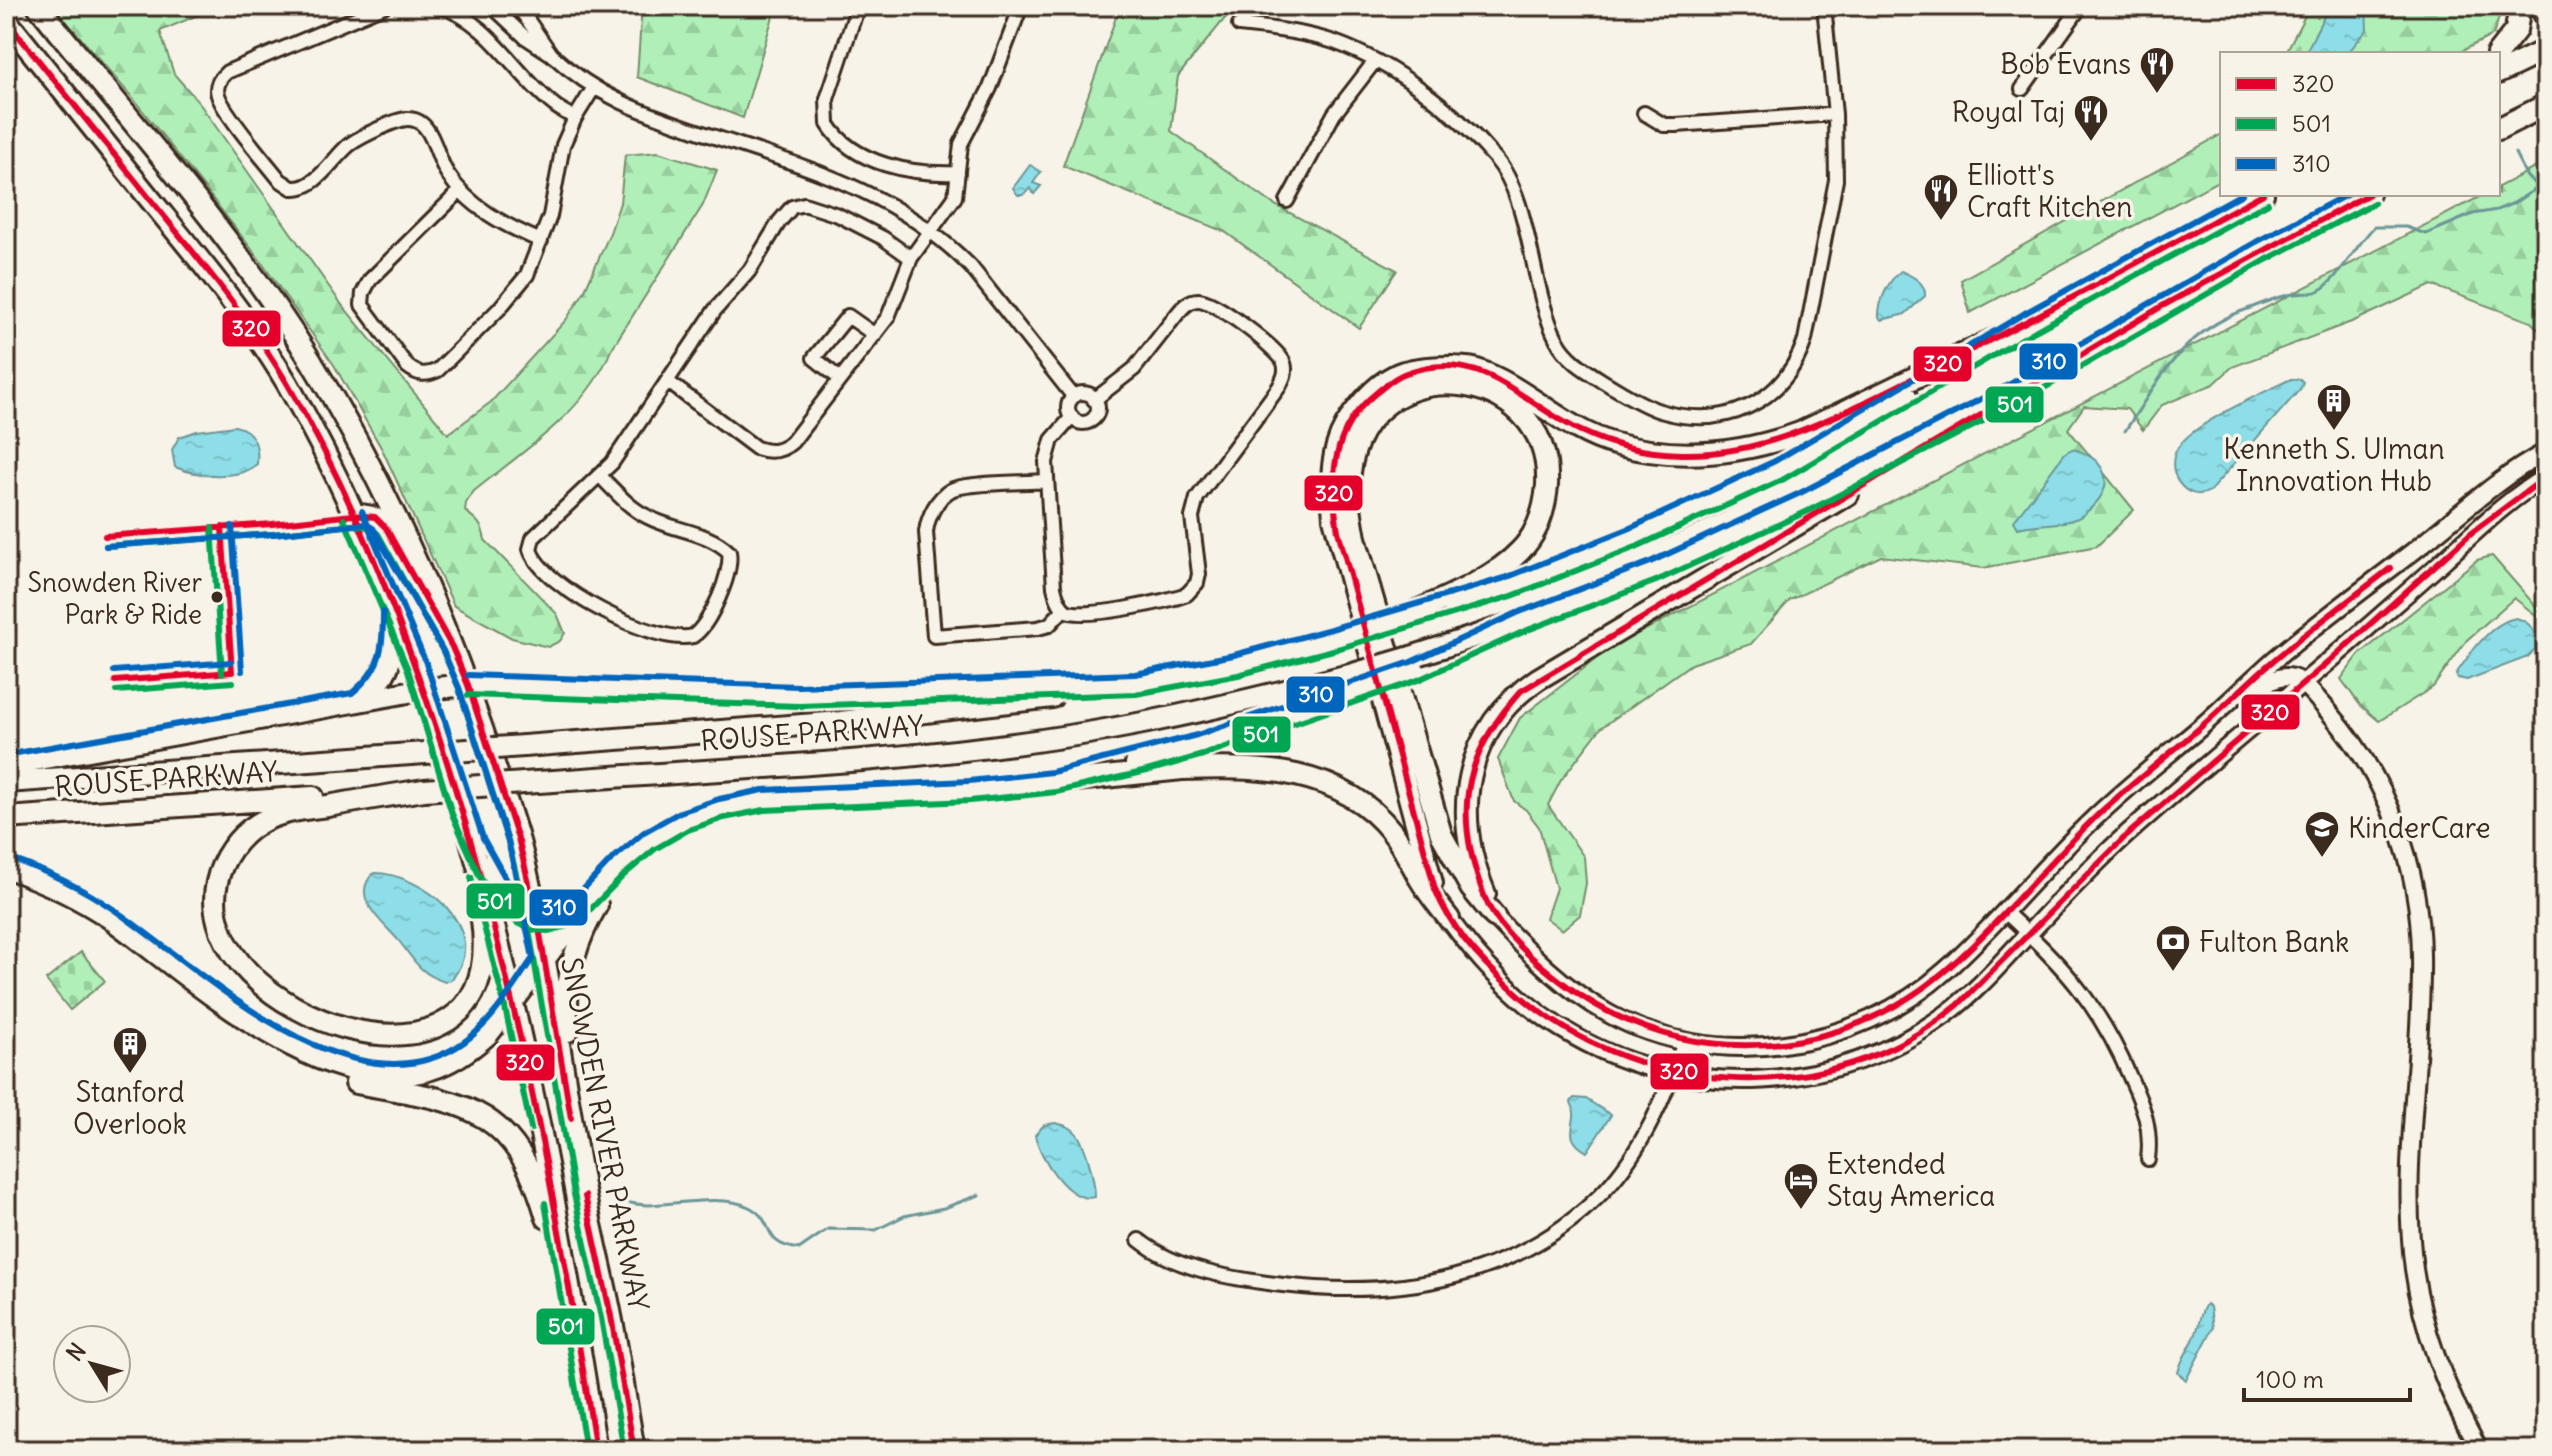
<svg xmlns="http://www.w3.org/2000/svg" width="2552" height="1456" font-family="Delius,sans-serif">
<defs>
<pattern id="forest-firs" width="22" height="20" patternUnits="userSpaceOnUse" patternTransform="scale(2)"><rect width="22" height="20" fill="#b0f0b8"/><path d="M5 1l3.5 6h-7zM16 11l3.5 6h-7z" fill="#98ce9e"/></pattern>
<pattern id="cemetery-stones" width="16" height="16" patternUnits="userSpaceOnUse" patternTransform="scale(2)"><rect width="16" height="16" fill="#b0f0b8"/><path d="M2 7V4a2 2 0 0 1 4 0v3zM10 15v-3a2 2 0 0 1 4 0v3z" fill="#98ce9e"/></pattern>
<pattern id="water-ripples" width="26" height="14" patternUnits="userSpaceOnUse" patternTransform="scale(2)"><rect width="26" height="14" fill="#8ddee8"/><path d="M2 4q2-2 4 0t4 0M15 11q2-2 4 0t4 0" fill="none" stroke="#7bbfc7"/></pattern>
</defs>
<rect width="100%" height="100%" fill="#f7f3e8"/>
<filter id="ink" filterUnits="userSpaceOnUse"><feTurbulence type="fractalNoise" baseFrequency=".0125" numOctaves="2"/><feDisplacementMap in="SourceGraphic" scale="16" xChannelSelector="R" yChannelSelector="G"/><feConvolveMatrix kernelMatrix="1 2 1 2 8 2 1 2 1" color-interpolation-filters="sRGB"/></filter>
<g filter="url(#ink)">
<path fill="url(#forest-firs)" stroke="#768d6b" stroke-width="2" d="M 53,6 L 219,6 L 160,31 L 174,74 L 197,100 L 342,305 L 448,434 L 491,402 L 566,320 L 584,292 L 610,233 L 620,203 L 625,155 L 658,152 L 717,170 L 703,205 L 611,350 C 587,411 523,451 474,491 L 466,503 L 465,511 C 478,521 482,524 485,540 L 557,614 L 565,633 L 560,641 L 548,647 L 512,638 L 454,606 L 383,451 L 334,365 L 257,256 L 202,185 L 130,95 Z
M 642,6 L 776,6 L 743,118 L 637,77 Z
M 1120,6 L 1235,6 L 1178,76 L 1171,131 L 1273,204 L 1397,270 L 1359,328 L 1225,232 L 1063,166 Z
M 2310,6 L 2503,6 L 2493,35 L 2456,54 L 2285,54 Z
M 2222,134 L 2222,179 L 1970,313 L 1961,280 Z
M 2546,162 L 2546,337 L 2531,322 L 2432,285 L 2354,321 L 2232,367 L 2214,384 L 2162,405 L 2143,430 L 2127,409 L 2084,406 L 2068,429 L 2134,510 L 2097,546 L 1983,568 L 1881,556 L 1790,600 L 1751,644 L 1691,664 L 1601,728 L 1561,780 L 1548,805 L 1584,857 L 1586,883 L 1580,915 L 1562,930 L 1546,918 L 1556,888 L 1539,827 L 1526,810 L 1514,801 L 1498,759 L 1520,718 L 1610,648 L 2485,194 L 2498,194 L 2498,187 Z
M 2492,556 L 2546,618 L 2546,623 L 2514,598 L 2467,640 L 2433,687 L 2379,721 L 2360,705 L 2341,679 L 2359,655 L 2477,560 Z"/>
<path fill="url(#cemetery-stones)" stroke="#768d6b" stroke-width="2" d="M 81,952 L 105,981 L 70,1010 L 46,980 Z"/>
<path fill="url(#water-ripples)" stroke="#6c9697" stroke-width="2" d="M 2329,6 L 2363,6 L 2366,8 L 2367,30 L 2347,54 L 2305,54 Z
M 1030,165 L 1041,172 L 1033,183 L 1041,186 L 1034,194 L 1030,188 L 1023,195 L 1018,195 L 1013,188 Z
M 1901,271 C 1912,276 1926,282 1925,296 L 1905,314 L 1882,320 L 1879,318 C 1878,303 1888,280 1901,271 Z
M 2291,379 L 2300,379 L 2303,382 L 2301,388 L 2210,491 C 2185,505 2162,469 2179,446 C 2196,422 2263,393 2291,379 Z
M 235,426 C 254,430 259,446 257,464 C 238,481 197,476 175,467 L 172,450 L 179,437 L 197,431 Z
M 2072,449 C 2100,456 2118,479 2095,504 C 2089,510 2083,517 2075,519 C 2057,526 2036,523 2018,528 L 2014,521 L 2019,514 L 2065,453 Z
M 2516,618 C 2532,622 2536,632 2535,649 L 2528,657 L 2467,680 L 2458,678 L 2456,675 L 2458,671 C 2471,652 2492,622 2516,618 Z
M 374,873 C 422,873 493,929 452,979 L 445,982 C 419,973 415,961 399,941 C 384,923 348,897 374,873 Z
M 1574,1098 L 1586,1099 L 1611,1115 L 1587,1152 C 1558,1136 1582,1122 1571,1102 Z
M 1055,1123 C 1061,1124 1068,1126 1073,1130 C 1085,1139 1095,1181 1095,1197 C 1068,1204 1040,1157 1035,1135 L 1044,1125 Z
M 2206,1304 L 2210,1307 L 2213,1328 L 2186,1380 L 2178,1373 C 2181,1358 2189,1350 2195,1336 C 2200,1325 2199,1314 2206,1304 Z"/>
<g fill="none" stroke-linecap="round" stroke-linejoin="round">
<path stroke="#6c9697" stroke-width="3" d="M 101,12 L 105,6
M 6,110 L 10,100
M 2515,153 L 2527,177 L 2546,193
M 2125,431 C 2160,379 2180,335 2242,311 C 2256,306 2274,298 2288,295 C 2297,292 2310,295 2318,291 C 2335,284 2358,243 2374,227 L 2406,227 L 2426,234 L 2473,214 L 2497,210 L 2514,203 L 2537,188
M 618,1201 C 629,1203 639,1205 649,1205 C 677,1204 725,1194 749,1207 C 777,1221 759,1244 799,1249 L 828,1229 L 876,1230 L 904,1216 L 944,1208 L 979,1195"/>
<defs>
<path id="minor" d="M 384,6 L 227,72 C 220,78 215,86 218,95 C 224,114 266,162 280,180 L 292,188 C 316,190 332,159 349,145 C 361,136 374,131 387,125 C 399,120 411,115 422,124 C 434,134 438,159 447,173 C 468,207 506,226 541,241
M 439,6 C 491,22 513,73 554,105 C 560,110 568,114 575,118
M 492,6 L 525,37 L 551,54 L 518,6
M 858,6 L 827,99 L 828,124 C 853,165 914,175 958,173
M 1239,25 C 1271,28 1304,32 1334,42 C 1395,64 1453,109 1495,158 C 1532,200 1530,289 1557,340 C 1567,360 1587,371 1606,383 C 1623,393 1641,405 1660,411 C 1724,430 1783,404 1805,340 L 1836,180 L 1835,114 L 1824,6
M 551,54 C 600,100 650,115 712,136 C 806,167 900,193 971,267 L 1073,396
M 2022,89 L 2081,6
M 1644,113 L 1664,125 L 1676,125 L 1835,114
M 460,191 L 370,280 L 363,293 L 362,305 L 407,366 C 418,375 425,376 438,370 L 499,309 L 527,275 L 550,216 L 563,145 L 575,118 L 593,89
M 1287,201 L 1334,114 L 1375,61
M 840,379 L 814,358 L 848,316 L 875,335
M 667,381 L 756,448 C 770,453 781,452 792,442 L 888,317 L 911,258 L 955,197 L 961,144 L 990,88 L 1021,6
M1068 408a15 15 0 1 1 30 0a15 15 0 1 1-30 0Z
M 1072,417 L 1052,440 L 1046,462 L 1054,587 C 1056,595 1058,604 1065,610 C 1080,621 1168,601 1187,594 L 1197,583 L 1199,574 L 1192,517 L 1197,498 L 1279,387 C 1283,379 1287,372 1284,363 C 1279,349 1213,299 1198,300 C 1189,300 1183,307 1178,313 L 1134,369 L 1094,400
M 600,476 C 615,491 629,508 648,517 C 674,531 707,531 729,552 C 733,572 710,625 693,636 C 656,646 540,586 530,549 L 533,538 L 612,463 L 715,310 L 750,270 L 779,222 L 792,207 L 804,204 L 838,215 L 883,238 L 911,258
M 1045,481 C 1025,483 966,482 951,490 C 937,498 928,516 926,532 L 934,636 L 1038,628 L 1049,625 L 1064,609
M 2004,911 C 2062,964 2099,1004 2130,1077 C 2143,1105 2152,1128 2148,1159
M 1139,1240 C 1178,1271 1234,1279 1283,1285 C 1399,1299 1519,1279 1604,1191 C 1643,1150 1666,1095 1684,1042"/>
<path id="tertiary" d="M 2251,692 C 2293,664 2299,678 2329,712 C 2388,779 2420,866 2421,955 C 2423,1060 2400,1165 2414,1269 C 2423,1333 2448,1394 2479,1450
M 1494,916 C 1529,953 1564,989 1609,1014 C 1714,1072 1857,1051 1946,970 C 2001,921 2047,861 2102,811 C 2134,781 2169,754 2202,726 C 2227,704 2250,681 2275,659 C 2320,621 2368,586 2415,550 C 2458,516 2497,478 2546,452
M 1449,919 C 1483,966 1523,1008 1574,1036 C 1689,1102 1839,1093 1945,1015 C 1971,996 1993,972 2015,948 C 2051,910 2087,870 2126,835 C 2205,764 2288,698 2367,628 C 2393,605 2419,583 2445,559 C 2477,530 2508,499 2546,477"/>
<path id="secondary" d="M 2539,6 L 2546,19"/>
<path id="primary" d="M 38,6 C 131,122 232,234 311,361 C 387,485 447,622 493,761 C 502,789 512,816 520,845 C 549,958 562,1076 584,1191 C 592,1233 603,1274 611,1316 C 620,1360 626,1405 634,1450
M 6,20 C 54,80 102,139 150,199 C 198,258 248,317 287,383 C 358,506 410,641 452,777 C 521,1000 560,1220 596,1450
M 2497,54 L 2516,30 L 2520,6
M 2498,73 L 2546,50
M 2498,129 L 2546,105
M 2020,329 L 2263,194
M 353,515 C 380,514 383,523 396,545
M 1453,603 C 1565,570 1677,525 1780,470 C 1823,447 1864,420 1906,396
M 1399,619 C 1437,601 1491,582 1520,551 C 1538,533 1545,510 1547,485 C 1553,364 1367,343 1350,472 C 1347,494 1351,516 1355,538 L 1441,834 L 1471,888 L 1494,916
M 1411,657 C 1519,623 1625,585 1729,539 C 1950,439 2154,307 2369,194
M 1124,686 L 1236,665 L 1334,639
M 359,700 C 391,676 393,659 393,620
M 524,746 L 841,722 L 1052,697
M 1136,764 L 1200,745 L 1351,693
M 6,765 L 425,689 L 468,685 L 799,696 L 1136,684
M 6,782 L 411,754
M 538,782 C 712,769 889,764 1062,737 C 1158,723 1252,699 1346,676
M 424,790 C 392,795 360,800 328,806 C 306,809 278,811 258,824 C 237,837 222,859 217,882 C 187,1016 510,1127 482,920
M 6,818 L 313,797
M 485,865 C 510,905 527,940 579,908
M 6,867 C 42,880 78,896 110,918 C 190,975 325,1104 431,1069 C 453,1062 470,1050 488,1034 C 512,1004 535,972 558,941 C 584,905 611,866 648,840 C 682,816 722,806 763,800 L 970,791 L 1182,769 C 1257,766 1341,767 1392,832 C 1403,846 1411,863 1420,879 C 1428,893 1439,906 1449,919
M 1432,883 L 1334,518 C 1332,494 1330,470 1337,446 C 1345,418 1376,381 1404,372 C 1419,368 1437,367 1453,367 C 1460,368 1469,367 1477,370 C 1527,387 1563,430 1615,444 C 1677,461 1741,454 1800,433 L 2030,322
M 1485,894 C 1451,813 1463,730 1538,679 L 1848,494
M 568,1031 C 563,986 574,944 597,905
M 356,1083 C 461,1102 514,1102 547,1218"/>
</defs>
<use href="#minor" stroke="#3b2a1e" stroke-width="18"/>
<use href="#tertiary" stroke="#3b2a1e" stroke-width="22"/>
<use href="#secondary" stroke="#3b2a1e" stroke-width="24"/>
<use href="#primary" stroke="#3b2a1e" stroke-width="26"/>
<use href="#minor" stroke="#f7f3e8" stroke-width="12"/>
<use href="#tertiary" stroke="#f7f3e8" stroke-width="16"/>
<use href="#secondary" stroke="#f7f3e8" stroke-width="18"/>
<use href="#primary" stroke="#f7f3e8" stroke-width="20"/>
<defs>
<path id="primary-bridge" d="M 1334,639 L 1399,619
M 1346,676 L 1411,657
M 1351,693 L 1415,671
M 411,754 L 524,746
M 424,790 L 538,782"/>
</defs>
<use href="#primary-bridge" stroke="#3b2a1e" stroke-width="26" stroke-linecap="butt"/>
<use href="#primary-bridge" stroke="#f7f3e8" stroke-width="20"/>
<defs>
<path id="bus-1" d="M 6,20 C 54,80 102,139 150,199 C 198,258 248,317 287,383 C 346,483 390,592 427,701 C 510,944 556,1197 596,1450
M 2263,194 C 2151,255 2040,317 1926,372 C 1847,410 1771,456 1681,454 C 1647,453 1612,446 1581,431 C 1520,402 1481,346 1406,373 C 1394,377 1385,386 1376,393 C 1331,429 1329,479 1338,531 L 1435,889 C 1451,928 1477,957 1508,985 C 1629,1099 1828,1114 1958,1005 L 2127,835 L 2326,664 L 2471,533 L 2546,477
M 2369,194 L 2164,305 L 1521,691 C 1461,757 1453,816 1485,898 C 1502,941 1573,995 1615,1015 C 1726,1068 1852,1050 1946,970 C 2003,921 2049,860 2104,809 C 2136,780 2170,754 2203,725 C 2225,706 2245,685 2268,665 C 2308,631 2349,600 2391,568
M 105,536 L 272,524 L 353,515 L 375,517 L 386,528 L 452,647 L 468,685 L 519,842 L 538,922 L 571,1118
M 115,681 L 232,672 L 222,527
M 585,1196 L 611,1316 L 634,1450"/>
<path id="bus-2" d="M 344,519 L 408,670 L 452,814 L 479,875 L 496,902 L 517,923 L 532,930 L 548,931 L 567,926 L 582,918 L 624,875 L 655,849 L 688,830 L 724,818 L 764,810 L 970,801 L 1056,792 L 1147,771 L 1203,755 L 1418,680 L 1525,631 L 1656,581 L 1808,511 L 2020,402 L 2266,260 L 2374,203
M 212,528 L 222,673
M 106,546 L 273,534 L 353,525 L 370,527 L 378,534 L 443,651 L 459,688 L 509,845 L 528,924 L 574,1194 L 601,1318 L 624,1450
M 116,691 L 233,682
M 468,695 L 799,706 L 1136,694 L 1238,675 L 1337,649 L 1512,596 L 1636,547 L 1784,479 L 2035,331 L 2268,203
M 471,877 L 504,1003 L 531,1129
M 545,1203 L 586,1450"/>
<path id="bus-3" d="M 362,511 L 426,663 L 483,838 L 512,890 L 529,907 L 545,911 L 560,907 L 576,897 L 610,861 L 644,832 L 680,812 L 719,799 L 763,790 L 969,781 L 1052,772 L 1197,735 L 1411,662 L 1517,613 L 1648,563 L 1800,493 L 2010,384 L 2256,242 L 2348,194
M 232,526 L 242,671
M 114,671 L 231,662
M 468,675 L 799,686 L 1135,674 L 1234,655 L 1331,629 L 1505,578 L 1628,529 L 1775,461 L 2025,313 L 2242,194
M 6,755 L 352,693 C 382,668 383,649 383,612
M 9,858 C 46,871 81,887 113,909 C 200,968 352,1121 464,1042 C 494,1021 513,986 533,958 L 509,845 L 459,688 L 443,651 L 373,528 L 366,524 L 354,525 L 273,534 L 106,546"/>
</defs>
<use href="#bus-1" stroke="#f7f3e8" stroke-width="12"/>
<use href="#bus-2" stroke="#f7f3e8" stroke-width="12"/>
<use href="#bus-3" stroke="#f7f3e8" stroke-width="12"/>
<use href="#bus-1" stroke="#e4002b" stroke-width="6"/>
<use href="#bus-2" stroke="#00a651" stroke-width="6"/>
<use href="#bus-3" stroke="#0065bd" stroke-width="6"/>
</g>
</g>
<defs>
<symbol id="restaurant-pin" viewBox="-11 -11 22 30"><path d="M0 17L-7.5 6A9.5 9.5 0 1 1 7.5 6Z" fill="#3b2a1e" stroke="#f7f3e8"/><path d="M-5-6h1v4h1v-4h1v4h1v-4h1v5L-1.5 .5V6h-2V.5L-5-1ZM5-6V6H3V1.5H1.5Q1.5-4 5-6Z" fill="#fff"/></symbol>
<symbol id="building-pin" viewBox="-11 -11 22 30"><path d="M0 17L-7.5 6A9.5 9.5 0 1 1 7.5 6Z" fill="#3b2a1e" stroke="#f7f3e8"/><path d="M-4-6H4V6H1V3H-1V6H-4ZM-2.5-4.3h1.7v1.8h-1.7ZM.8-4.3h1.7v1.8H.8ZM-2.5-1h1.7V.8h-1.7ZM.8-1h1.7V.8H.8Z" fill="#fff"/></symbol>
<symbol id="school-pin" viewBox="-11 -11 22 30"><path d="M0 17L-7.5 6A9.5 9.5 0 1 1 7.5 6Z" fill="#3b2a1e" stroke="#f7f3e8"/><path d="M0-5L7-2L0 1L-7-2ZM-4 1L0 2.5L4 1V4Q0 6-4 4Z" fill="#fff"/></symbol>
<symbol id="bank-pin" viewBox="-11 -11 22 30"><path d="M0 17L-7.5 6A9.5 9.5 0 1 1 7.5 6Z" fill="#3b2a1e" stroke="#f7f3e8"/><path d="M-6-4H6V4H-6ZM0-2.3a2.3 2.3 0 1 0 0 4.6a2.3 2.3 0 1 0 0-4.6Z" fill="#fff"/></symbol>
<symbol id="hotel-pin" viewBox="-11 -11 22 30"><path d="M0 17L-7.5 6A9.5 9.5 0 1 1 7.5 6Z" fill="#3b2a1e" stroke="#f7f3e8"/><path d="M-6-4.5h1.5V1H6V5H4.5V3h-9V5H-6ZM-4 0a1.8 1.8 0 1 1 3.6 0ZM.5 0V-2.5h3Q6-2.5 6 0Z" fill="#fff"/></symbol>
</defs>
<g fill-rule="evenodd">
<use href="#restaurant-pin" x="2137" y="44" width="40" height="54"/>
<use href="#restaurant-pin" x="2071" y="92" width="40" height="54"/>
<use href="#restaurant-pin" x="1921" y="171" width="40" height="54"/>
<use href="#building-pin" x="2314" y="381" width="40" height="54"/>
<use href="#school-pin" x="2302" y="808" width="40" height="54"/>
<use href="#bank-pin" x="2153" y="922" width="40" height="54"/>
<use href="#building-pin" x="110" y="1024" width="40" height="54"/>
<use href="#hotel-pin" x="1781" y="1160" width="40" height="54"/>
</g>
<circle fill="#3b2a1e" stroke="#f7f3e8" stroke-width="3" cx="217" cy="597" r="7"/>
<g text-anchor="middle" stroke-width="7" stroke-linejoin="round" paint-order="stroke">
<g font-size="26" fill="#3b2a1e" stroke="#f7f3e8" text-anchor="end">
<text x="202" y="592">Snowden River<tspan x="202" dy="32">Park &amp; Ride</tspan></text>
</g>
<g font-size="28" fill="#3b2a1e" stroke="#f7f3e8" text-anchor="start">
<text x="2131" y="74" text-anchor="end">Bob Evans</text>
<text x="2065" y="122" text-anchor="end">Royal Taj</text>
<text x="1967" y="185">Elliott's<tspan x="1967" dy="32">Craft Kitchen</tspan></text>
<text x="2334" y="459" text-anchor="middle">Kenneth S. Ulman<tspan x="2334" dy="32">Innovation Hub</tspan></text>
<text x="2348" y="838">KinderCare</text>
<text x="2199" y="952">Fulton Bank</text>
<text x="130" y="1102" text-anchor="middle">Stanford<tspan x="130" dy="32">Overlook</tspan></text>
<text x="1827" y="1174">Extended<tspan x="1827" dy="32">Stay America</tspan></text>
</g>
<g font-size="28" fill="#3b2a1e" stroke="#f7f3e8">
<text transform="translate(812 733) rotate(-4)" y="10">ROUSE PARKWAY</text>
<text transform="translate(166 779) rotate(-4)" y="10">ROUSE PARKWAY</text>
<text transform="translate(605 1134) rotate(79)" y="10">SNOWDEN RIVER PARKWAY</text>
</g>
</g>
<g stroke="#f7f3e8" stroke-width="3">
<rect x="221" y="309" width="61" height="39" rx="8" fill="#e4002b"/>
<rect x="2018" y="342" width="61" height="39" rx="8" fill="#0065bd"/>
<rect x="1912" y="345" width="61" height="38" rx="8" fill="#e4002b"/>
<rect x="1984" y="385" width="61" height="39" rx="8" fill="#00a651"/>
<rect x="1303" y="474" width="61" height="38" rx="8" fill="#e4002b"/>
<rect x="1285" y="675" width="61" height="39" rx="8" fill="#0065bd"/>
<rect x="2240" y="693" width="61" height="38" rx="8" fill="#e4002b"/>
<rect x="1231" y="715" width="61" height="39" rx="8" fill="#00a651"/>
<rect x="465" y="882" width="61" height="38" rx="8" fill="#00a651"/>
<rect x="528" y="888" width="61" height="39" rx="8" fill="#0065bd"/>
<rect x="495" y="1043" width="61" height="39" rx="8" fill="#e4002b"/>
<rect x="1649" y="1052" width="61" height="39" rx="8" fill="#e4002b"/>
<rect x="535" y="1307" width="61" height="39" rx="8" fill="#00a651"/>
</g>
<g font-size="22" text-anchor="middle" font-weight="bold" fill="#fff">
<text x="251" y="336">320</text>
<text x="2049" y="369">310</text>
<text x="1943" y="371">320</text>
<text x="2015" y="412">501</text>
<text x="1334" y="501">320</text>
<text x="1316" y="702">310</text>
<text x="2270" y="720">320</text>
<text x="1261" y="742">501</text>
<text x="495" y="909">501</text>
<text x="559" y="915">310</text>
<text x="525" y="1070">320</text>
<text x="1679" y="1079">320</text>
<text x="566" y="1334">501</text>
</g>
<rect width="2552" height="1456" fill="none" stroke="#f7f3e8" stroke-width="32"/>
<rect x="16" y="16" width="2520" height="1424" fill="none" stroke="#3b2a1e" stroke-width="3" filter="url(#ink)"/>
<rect x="2220" y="52" width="280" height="144" fill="#f7f3e8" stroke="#aca397" stroke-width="2"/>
<rect x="2236" y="78" width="40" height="12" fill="#e4002b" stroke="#aca397" stroke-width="2"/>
<text x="2292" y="92" font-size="24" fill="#3b2a1e">320</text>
<rect x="2236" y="118" width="40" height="12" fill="#00a651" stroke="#aca397" stroke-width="2"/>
<text x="2292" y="132" font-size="24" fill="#3b2a1e">501</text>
<rect x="2236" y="158" width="40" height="12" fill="#0065bd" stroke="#aca397" stroke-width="2"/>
<text x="2292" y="172" font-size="24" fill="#3b2a1e">310</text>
<g transform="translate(92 1364) rotate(307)"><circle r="38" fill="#f7f3e8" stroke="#aca397" stroke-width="2"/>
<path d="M0-6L14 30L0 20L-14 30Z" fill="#3b2a1e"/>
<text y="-12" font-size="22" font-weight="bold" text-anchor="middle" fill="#3b2a1e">N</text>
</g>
<path d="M2244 1388v12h166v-12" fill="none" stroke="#3b2a1e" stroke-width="4"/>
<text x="2256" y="1388" font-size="24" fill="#3b2a1e" stroke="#f7f3e8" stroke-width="6" paint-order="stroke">100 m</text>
</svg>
